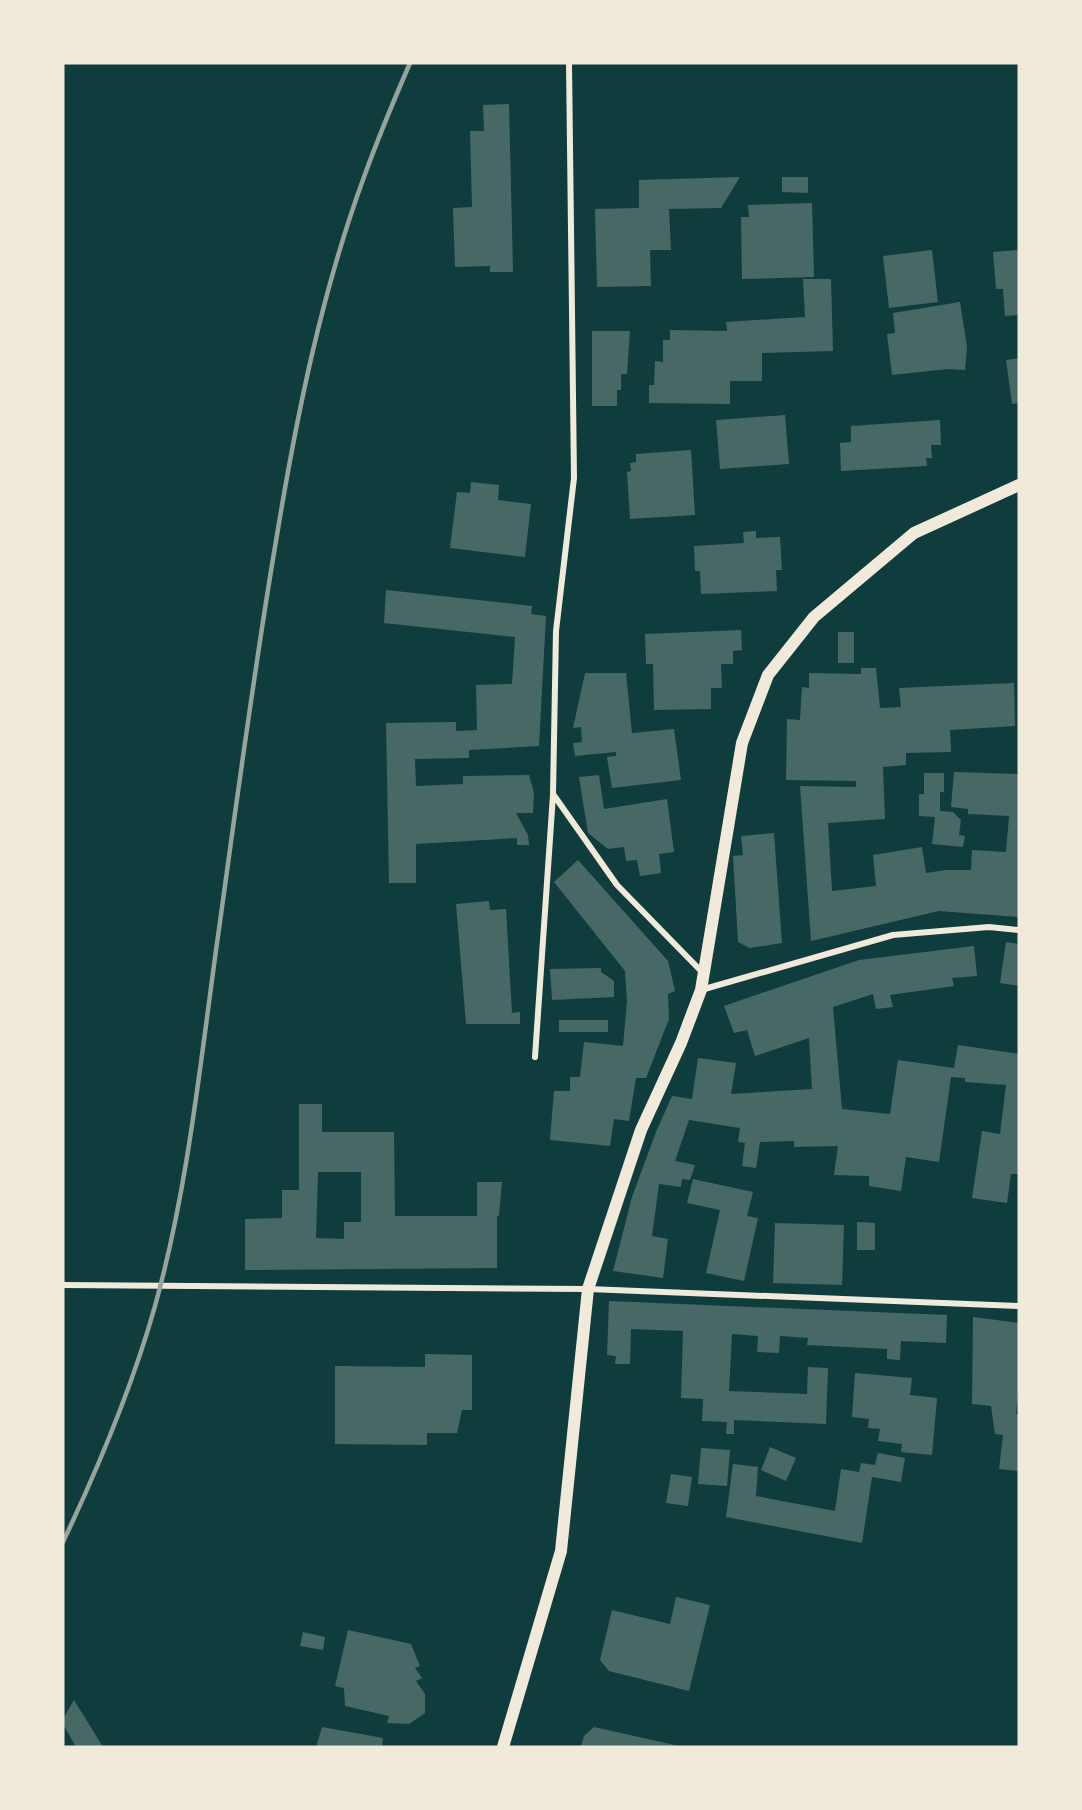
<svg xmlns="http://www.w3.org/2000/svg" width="1082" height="1810" font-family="'Zilla Slab',serif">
<rect width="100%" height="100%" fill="#0f3d3e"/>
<path fill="#486865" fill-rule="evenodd" d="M 509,104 L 513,272 L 490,272 L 490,266 L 455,267 L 453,208 L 472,207 L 470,131 L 484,131 L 483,105 Z
M 740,177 L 721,208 L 669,209 L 671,250 L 650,250 L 651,286 L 597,287 L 595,209 L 639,208 L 639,180 Z
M 782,177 L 808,177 L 808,193 L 782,192 Z
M 812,203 L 814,277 L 742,279 L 741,217 L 749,217 L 748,205 Z
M 932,250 L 938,302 L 889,308 L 883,256 Z
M 1019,250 L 1019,315 L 1005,316 L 1003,289 L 996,289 L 993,252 Z
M 803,279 L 831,279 L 833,351 L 762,353 L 762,381 L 730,381 L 730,404 L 649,403 L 649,385 L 654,385 L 655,361 L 663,362 L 663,340 L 670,340 L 670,330 L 727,331 L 726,322 L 805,317 Z
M 960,302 L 967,347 L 965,370 L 948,369 L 892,375 L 887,334 L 895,333 L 893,313 Z
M 592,331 L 630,331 L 627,374 L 621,374 L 621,390 L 617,390 L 617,406 L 592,406 Z
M 1019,358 L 1019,403 L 1012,404 L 1006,360 Z
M 785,415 L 789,464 L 720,469 L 716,420 Z
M 940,420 L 941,445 L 931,445 L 932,458 L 926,458 L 927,466 L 841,471 L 840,443 L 851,442 L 851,426 Z
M 691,450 L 695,515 L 630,519 L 627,472 L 631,471 L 630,463 L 636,462 L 636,454 Z
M 471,482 L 499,485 L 498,500 L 531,504 L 525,557 L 450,548 L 457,492 L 470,493 Z
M 756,531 L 756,538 L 780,537 L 782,570 L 776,570 L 777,591 L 701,594 L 700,571 L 695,571 L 694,546 L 744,543 L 743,532 Z
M 386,590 L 532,606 L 531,614 L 546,616 L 539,746 L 469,750 L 469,758 L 415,759 L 416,786 L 463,784 L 463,776 L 529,775 L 534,793 L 533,813 L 516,813 L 528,835 L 529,845 L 517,845 L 517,838 L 416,844 L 416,883 L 389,883 L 386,723 L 456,722 L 456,731 L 477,730 L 476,685 L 512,684 L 515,637 L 384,623 Z
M 741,630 L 742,650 L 733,651 L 733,664 L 721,664 L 722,688 L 711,688 L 711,709 L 654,710 L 653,664 L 646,664 L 645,634 Z
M 838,632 L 854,632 L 854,663 L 838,663 Z
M 861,668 L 876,668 L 880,708 L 901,707 L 899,688 L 1014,683 L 1015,726 L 950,730 L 951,752 L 906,753 L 906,765 L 883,767 L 885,819 L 828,823 L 832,891 L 876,886 L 873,855 L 922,847 L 926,873 L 946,870 L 971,870 L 972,850 L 1006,852 L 1009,816 L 968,814 L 968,809 L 951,807 L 954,772 L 1019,774 L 1019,917 L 939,911 L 811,941 L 800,786 L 856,787 L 856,781 L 786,780 L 787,719 L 800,720 L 802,687 L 809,688 L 809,673 L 861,674 Z
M 585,673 L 626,673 L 632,733 L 674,729 L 681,780 L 612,788 L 607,757 L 616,756 L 616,752 L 575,756 L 573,743 L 582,742 L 581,727 L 573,728 Z
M 924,773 L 944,773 L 944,792 L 940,792 L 940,811 L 953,812 L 961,820 L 959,835 L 965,836 L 963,847 L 932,844 L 935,817 L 919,816 L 919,794 L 924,794 Z
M 599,775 L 604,809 L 667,799 L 674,852 L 659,854 L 661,873 L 640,876 L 637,860 L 626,861 L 624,847 L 608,849 L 588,833 L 579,777 Z
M 774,833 L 782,943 L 750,948 L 738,942 L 733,856 L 743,855 L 741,836 Z
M 578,860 L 668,961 L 675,991 L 668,994 L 669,1019 L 646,1078 L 636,1078 L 629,1121 L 614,1119 L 610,1146 L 550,1140 L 554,1091 L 570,1091 L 570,1077 L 580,1077 L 584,1042 L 623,1046 L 627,1001 L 625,971 L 554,882 Z
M 489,901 L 490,910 L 506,909 L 512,1013 L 520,1012 L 520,1024 L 466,1024 L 456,904 Z
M 1006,942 L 1019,944 L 1019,986 L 1000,983 Z
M 974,946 L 977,976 L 952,978 L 954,986 L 890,995 L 893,1007 L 876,1009 L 873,994 L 833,1007 L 842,1109 L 890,1114 L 898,1060 L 954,1068 L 958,1045 L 1019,1054 L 1019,1166 L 1018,1174 L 1011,1174 L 1007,1203 L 972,1198 L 982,1131 L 1000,1134 L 1006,1085 L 965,1082 L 965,1078 L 951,1077 L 939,1162 L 906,1157 L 901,1191 L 869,1186 L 869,1176 L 834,1175 L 838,1146 L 794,1147 L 794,1141 L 760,1142 L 756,1168 L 742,1166 L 745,1143 L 738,1142 L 740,1128 L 689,1120 L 675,1161 L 695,1165 L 690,1180 L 682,1179 L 681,1187 L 659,1184 L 652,1236 L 668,1239 L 663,1278 L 613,1271 L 632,1197 L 656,1132 L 672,1096 L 692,1099 L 698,1058 L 736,1063 L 731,1094 L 812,1089 L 809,1038 L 755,1056 L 747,1030 L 734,1033 L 724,1006 L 859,960 Z
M 601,968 L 601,972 L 614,981 L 614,997 L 552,1000 L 550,969 Z
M 559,1020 L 608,1020 L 608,1032 L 559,1032 Z
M 299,1104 L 322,1104 L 322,1132 L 394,1132 L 395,1216 L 477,1216 L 477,1182 L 502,1182 L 499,1216 L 497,1216 L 497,1268 L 245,1270 L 245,1219 L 282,1218 L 282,1190 L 299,1190 ZM 318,1172 L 361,1172 L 361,1222 L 344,1222 L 344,1239 L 316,1238 Z
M 693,1179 L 753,1192 L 747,1216 L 758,1218 L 744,1281 L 706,1273 L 720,1210 L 687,1203 Z
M 857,1222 L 875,1223 L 875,1250 L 857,1250 Z
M 775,1223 L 844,1225 L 842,1285 L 773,1283 Z
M 609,1301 L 947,1315 L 946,1343 L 901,1341 L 900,1360 L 887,1359 L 887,1349 L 807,1345 L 808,1338 L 780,1336 L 779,1353 L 757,1352 L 758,1336 L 732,1334 L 729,1391 L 807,1394 L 808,1367 L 828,1368 L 826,1424 L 734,1420 L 734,1434 L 726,1434 L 727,1422 L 702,1421 L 703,1399 L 681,1398 L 683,1331 L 631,1329 L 630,1364 L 615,1364 L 616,1356 L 607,1355 Z
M 973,1317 L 1019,1323 L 1019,1383 L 1016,1414 L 1019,1414 L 1019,1471 L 999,1469 L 1003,1435 L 995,1434 L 991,1406 L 972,1404 Z
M 425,1354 L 472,1355 L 472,1410 L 462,1410 L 457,1433 L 427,1433 L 427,1445 L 335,1444 L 335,1366 L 425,1367 Z
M 855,1373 L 912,1378 L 910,1395 L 937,1398 L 932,1455 L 901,1452 L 902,1444 L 878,1441 L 880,1429 L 868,1428 L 869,1419 L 852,1417 Z
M 770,1447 L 796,1458 L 786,1481 L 761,1470 Z
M 701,1448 L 730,1450 L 727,1486 L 698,1484 Z
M 878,1453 L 905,1458 L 901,1482 L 872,1477 L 862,1543 L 726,1517 L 733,1464 L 758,1467 L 756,1496 L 835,1511 L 841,1469 L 859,1472 L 861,1463 L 875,1465 Z
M 671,1474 L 692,1477 L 688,1506 L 666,1503 Z
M 676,1597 L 710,1605 L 689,1691 L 609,1671 L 600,1660 L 612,1610 L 670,1624 Z
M 348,1630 L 411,1644 L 420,1666 L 415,1668 L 422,1678 L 416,1681 L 425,1694 L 425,1713 L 409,1724 L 387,1723 L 389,1716 L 345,1706 L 344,1688 L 335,1686 Z
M 303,1632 L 325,1637 L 323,1650 L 300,1646 Z
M 74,1700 L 103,1747 L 76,1747 L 63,1724 L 63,1719 Z
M 322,1727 L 383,1738 L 382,1747 L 316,1747 Z
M 594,1727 L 679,1746 L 678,1747 L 581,1747 L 584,1736 Z"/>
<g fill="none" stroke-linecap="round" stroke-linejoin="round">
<path stroke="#f1e9da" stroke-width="6" d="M 569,63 L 574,478 L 556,631 L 553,794 L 617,885 L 704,974
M 701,990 L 893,935 L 989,927 L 1019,930
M 535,1057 L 553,795
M 63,1285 L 588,1289 L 1019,1306"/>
<path stroke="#f1e9da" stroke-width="12" d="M 503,1747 L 561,1551 L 588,1289 L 641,1130 L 681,1043 L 701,990 L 742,743 L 768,675 L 814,617 L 914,533 L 1019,485"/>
<path stroke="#97a49c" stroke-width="4.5" d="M 63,1542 C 99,1466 132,1388 155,1306 C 189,1184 201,1055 219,929 C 237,799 254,670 276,541 C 296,419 321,294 364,177 C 378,138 394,100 410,63"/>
</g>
<rect width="1082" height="1810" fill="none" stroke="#f1e9da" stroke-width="129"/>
</svg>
